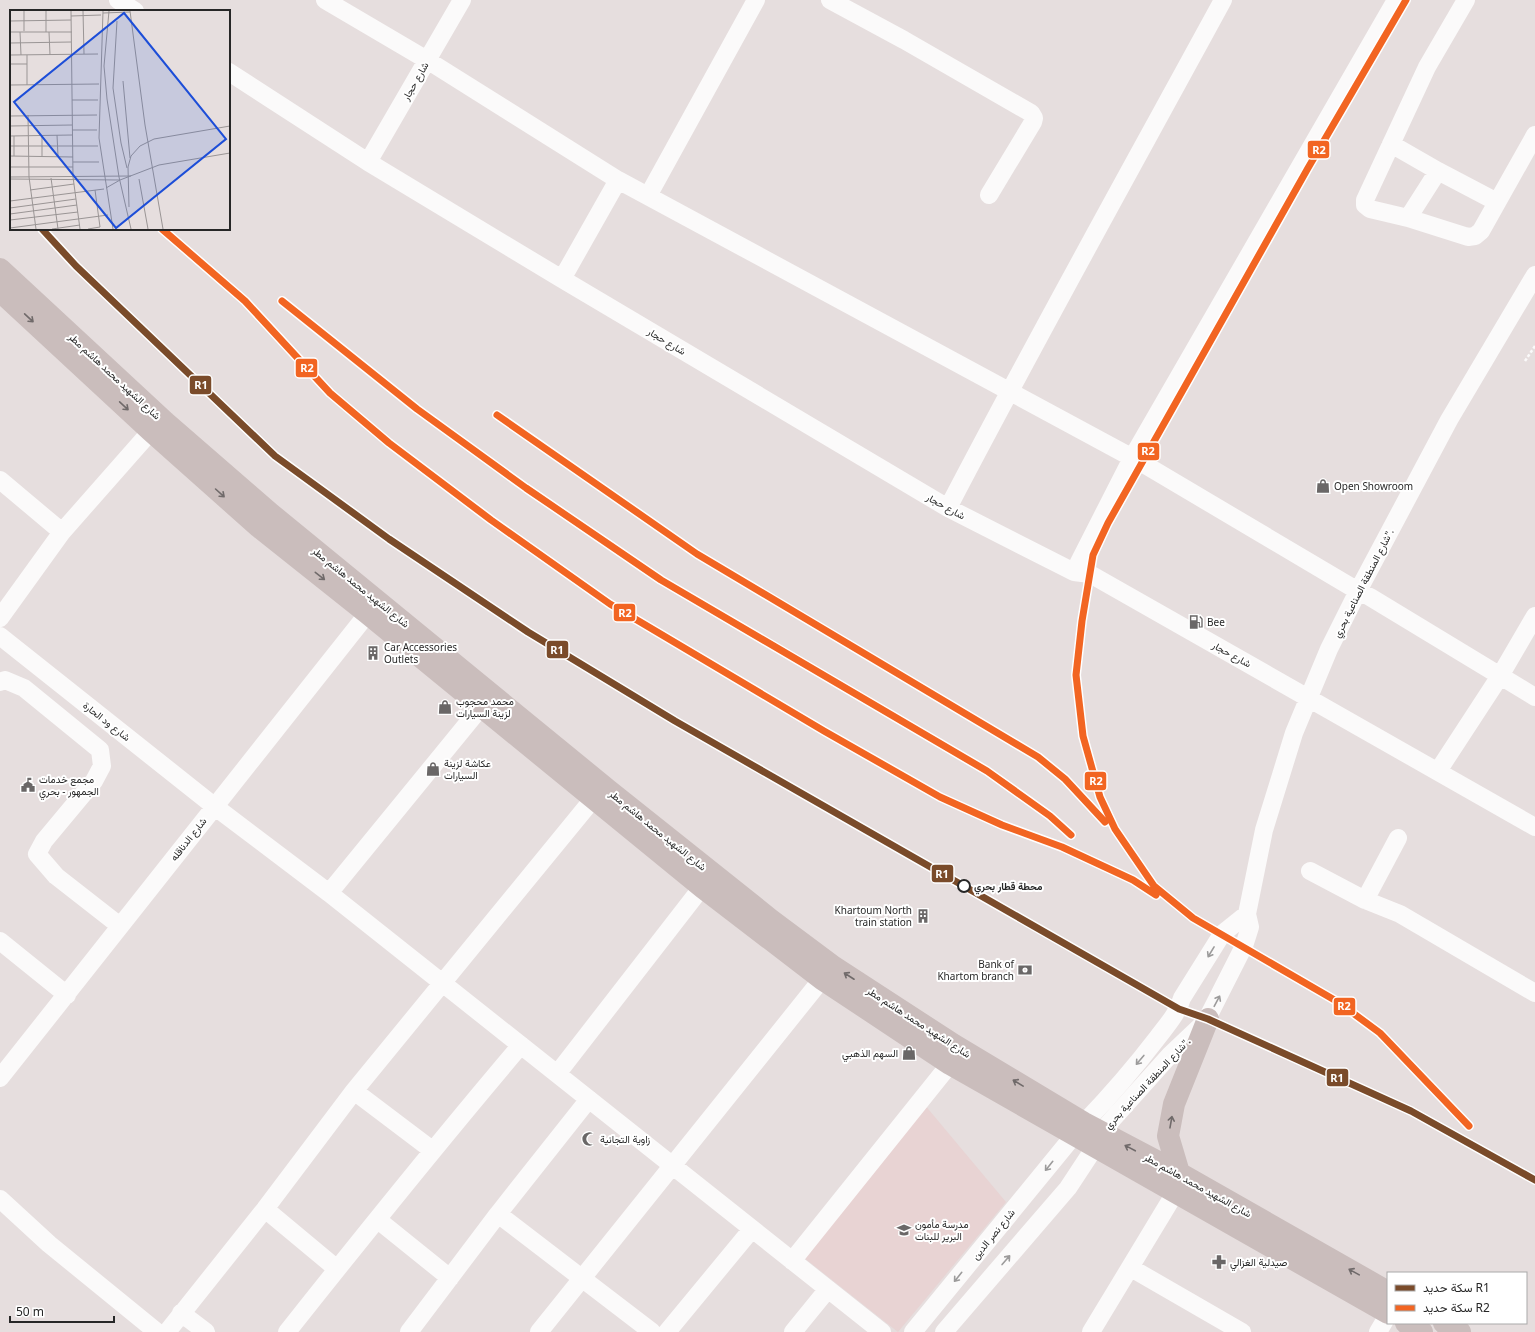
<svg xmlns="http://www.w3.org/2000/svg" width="1535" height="1332" font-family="'Noto Sans',Vazirmatn,sans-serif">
<rect width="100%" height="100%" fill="#e6dede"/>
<path fill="#e8d3d3" d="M 924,1104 L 1006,1202 L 898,1332 L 803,1257 Z"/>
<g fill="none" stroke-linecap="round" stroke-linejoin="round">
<path stroke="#fbfafa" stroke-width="2.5" stroke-dasharray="3 2" stroke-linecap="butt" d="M 1525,361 L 1535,346"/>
<path stroke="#fbfafa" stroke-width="18" d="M 118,0 L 135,11
M 325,0 L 427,60 L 618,180 L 1142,463 L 1358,591 L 1370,597 L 1535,697
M 830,0 L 904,40 L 1031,113 L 1034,118 L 1033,122 L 989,195
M 1466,0 L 1427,67 L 1365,200 L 1365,205 L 1370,209 L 1408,218 L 1468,237 L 1475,236 L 1481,231 L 1535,135
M 229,72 L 368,162 L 562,279 L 948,508 L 1074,572 L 1090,574 L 1535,827
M 1391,144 L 1438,171 L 1497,202
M 368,162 L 462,0
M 648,196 L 756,0
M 1408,218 L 1438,171
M 562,279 L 618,180
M 0,480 L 62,532
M 948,508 C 1037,337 1131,169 1223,0
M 1074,572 L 1132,458 L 1396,0
M 0,618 L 62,532 L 151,431
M 0,636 L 214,806 L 329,893 L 882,1332
M 0,682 L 5,680 L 24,688 L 100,750 L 102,766 L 94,781 L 44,841 L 37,854 L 56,876 L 120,926
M 1438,771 L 1500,676 L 1535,616
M 1310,871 L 1365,900 L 1400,914 L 1535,993
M 329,893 L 481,707
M 1365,900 L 1398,838
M 0,941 L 67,995
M 557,1074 L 702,887
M 0,1078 L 376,603
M 354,1091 L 432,1150
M 0,1199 L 49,1244 L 157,1332
M 265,1209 L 337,1269
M 498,1214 L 652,1332
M 378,1220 L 450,1278
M 792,1261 L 950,1064
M 1131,1268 L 1242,1332
M 181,1313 L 206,1332
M 167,1332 L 265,1209 L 354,1091 L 593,799
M 287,1332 C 364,1235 441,1139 521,1045
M 409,1332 L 498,1214 L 589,1099
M 539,1332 L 822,979
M 667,1332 L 752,1229
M 793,1332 L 828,1289
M 913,1332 L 1084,1123 C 1110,1096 1135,1067 1158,1037 C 1167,1025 1178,1013 1182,998 L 1222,934 L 1247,914
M 944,1332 L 1068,1188 L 1095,1147 L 1101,1132 L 1170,1055 L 1208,1019 L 1209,1015 L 1244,946 L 1250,927 L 1247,914 L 1264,830 L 1294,733 L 1329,649 L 1358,591 L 1449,420 L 1535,275
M 1091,1332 L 1175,1193
M 1378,1332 L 1388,1315"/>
<path stroke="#cabdbc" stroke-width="22" d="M 0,269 L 165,422 L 271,514 L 608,790 L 771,920 L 834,967 L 954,1045 L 1084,1123 L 1179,1173 L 1388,1292
M 0,291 L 151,431 L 259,527 L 367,613 L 702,887 L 822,979 L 950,1064 L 1388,1313
M 1179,1173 L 1168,1136 L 1174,1104 L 1208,1019
M 1406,1323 L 1422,1332
M 1444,1323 L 1460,1332"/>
<defs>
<path id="rail-1" d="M 42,229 L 76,266 L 275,456 L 389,539 L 528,632 L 675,721 L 1179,1009 L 1208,1019 L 1411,1111 L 1535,1180"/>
<path id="rail-2" d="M 1406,0 L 1308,168 L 1108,523 L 1093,555 L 1082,621 L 1076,675 L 1083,736 L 1100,797 L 1115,829 L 1154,886 L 1193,918 L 1338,1002 L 1380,1033 L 1469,1126
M 162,229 L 245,301 L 330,393 L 389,443 L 491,520 L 610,604 L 824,731 L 940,797 L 1002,825 L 1062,847 L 1133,880 L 1156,895
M 282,301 L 417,409 L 526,488 L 661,580 L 987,771 L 1050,816 L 1071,835
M 497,415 L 697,554 L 1038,757 L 1065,779 L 1105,822"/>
</defs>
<use href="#rail-1" stroke="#fff" stroke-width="10"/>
<use href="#rail-2" stroke="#fff" stroke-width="10"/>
<use href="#rail-1" stroke="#7a4b2a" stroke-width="7"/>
<use href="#rail-2" stroke="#f26522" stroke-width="7"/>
</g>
<defs><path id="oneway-shaft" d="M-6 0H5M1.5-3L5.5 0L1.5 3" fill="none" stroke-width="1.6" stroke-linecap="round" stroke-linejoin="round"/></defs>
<g stroke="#706a6a">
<use href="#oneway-shaft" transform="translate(29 318) rotate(43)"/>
<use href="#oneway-shaft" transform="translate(124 406) rotate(43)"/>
<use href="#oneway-shaft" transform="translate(220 493) rotate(42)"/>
<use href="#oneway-shaft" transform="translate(320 576) rotate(38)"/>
<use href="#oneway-shaft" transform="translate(849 976) rotate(-147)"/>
<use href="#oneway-shaft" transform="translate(1018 1083) rotate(-149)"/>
<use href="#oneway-shaft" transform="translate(1171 1122) rotate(-80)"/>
<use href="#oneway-shaft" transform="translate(1130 1148) rotate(-152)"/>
<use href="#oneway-shaft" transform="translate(1354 1272) rotate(-151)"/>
</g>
<g stroke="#9c9b9b">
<use href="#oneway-shaft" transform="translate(1211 952) rotate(121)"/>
<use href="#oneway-shaft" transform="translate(1217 1001) rotate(-62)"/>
<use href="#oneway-shaft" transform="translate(1140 1060) rotate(130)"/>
<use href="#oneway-shaft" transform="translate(1049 1166) rotate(129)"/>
<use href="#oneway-shaft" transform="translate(1006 1260) rotate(-49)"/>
<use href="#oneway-shaft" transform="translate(958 1277) rotate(129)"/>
</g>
<defs>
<symbol id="shop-bare" viewBox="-9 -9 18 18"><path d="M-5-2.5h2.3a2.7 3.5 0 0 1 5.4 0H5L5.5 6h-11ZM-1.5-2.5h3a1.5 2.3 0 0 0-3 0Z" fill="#6a6767" stroke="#fff" stroke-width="2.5" paint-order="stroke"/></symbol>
<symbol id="fuel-bare" viewBox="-9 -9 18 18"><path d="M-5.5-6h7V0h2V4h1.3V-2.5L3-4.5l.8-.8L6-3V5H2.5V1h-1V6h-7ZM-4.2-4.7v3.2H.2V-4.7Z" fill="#6a6767" stroke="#fff" stroke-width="2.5" paint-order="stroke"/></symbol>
<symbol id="building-bare" viewBox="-9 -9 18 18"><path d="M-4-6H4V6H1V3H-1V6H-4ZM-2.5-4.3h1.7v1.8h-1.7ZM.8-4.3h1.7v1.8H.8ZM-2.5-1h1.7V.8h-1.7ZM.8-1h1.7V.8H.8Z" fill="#6a6767" stroke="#fff" stroke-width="2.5" paint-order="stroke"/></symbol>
<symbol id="civic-bare" viewBox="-9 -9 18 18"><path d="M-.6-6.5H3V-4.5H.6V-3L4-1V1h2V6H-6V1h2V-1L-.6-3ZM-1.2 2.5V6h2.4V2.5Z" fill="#6a6767" stroke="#fff" stroke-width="2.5" paint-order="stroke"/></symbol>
<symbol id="bank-bare" viewBox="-9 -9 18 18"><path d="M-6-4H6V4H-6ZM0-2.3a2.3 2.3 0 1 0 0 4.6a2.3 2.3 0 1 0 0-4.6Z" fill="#6a6767" stroke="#fff" stroke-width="2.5" paint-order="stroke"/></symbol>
<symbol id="mosque-bare" viewBox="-9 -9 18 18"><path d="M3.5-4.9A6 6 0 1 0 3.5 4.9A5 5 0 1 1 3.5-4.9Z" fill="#6a6767" stroke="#fff" stroke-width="2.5" paint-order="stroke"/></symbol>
<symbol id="school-bare" viewBox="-9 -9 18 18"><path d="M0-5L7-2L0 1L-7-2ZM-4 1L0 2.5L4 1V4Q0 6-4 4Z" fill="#6a6767" stroke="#fff" stroke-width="2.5" paint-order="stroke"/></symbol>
<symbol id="pharmacy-bare" viewBox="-9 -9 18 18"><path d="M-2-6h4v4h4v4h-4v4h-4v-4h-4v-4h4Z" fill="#6a6767" stroke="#fff" stroke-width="2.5" paint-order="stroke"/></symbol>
</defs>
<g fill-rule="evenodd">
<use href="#shop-bare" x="1313" y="476" width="20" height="20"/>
<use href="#fuel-bare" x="1186" y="612" width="20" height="20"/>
<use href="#building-bare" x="363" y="643" width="20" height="20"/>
<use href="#shop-bare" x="435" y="697" width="20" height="20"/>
<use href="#shop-bare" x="423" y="759" width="20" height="20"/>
<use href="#civic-bare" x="18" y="775" width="20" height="20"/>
<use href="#building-bare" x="913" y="906" width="20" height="20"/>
<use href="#bank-bare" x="1015" y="960" width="20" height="20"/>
<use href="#shop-bare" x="899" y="1043" width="20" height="20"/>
<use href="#mosque-bare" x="579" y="1129" width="20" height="20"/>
<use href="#school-bare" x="894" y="1220" width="20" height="20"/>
<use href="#pharmacy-bare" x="1209" y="1252" width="20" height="20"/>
</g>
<circle fill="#fff" stroke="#272727" stroke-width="2" cx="964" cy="886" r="6"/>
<g text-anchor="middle" stroke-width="4" stroke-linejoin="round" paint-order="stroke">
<g font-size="10" fill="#272727" stroke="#fff">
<text transform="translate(415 81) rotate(-60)" y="4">شارع حجار</text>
<text transform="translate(667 341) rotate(31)" y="4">شارع حجار</text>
<text transform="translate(115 376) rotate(43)" y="4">شارع الشهيد محمد هاشم مطر</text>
<text transform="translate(946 506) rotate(29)" y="4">شارع حجار</text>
<text transform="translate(1363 583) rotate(-63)" y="4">شارع المنطقة الصناعية بحري".</text>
<text transform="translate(361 587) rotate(39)" y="4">شارع الشهيد محمد هاشم مطر</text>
<text transform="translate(1232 654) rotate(29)" y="4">شارع حجار</text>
<text transform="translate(107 721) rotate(38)" y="4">شارع ود الحارة</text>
<text transform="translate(658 830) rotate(39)" y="4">شارع الشهيد محمد هاشم مطر</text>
<text transform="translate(188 839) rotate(-52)" y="4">شارع الدناقله</text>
<text transform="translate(919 1022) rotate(33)" y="4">شارع الشهيد محمد هاشم مطر</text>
<text transform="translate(1147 1083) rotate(-47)" y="4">شارع المنطقة الصناعية بحري".</text>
<text transform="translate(1198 1185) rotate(29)" y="4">شارع الشهيد محمد هاشم مطر</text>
<text transform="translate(993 1234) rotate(-51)" y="4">شارع نصر الدين</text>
</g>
<g font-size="10" fill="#272727" stroke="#fff" text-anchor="start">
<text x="1334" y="490">Open Showroom</text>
<text x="1207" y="626">Bee</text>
<text x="384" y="651">Car Accessories<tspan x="384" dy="12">Outlets</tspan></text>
<text x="456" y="705">محمد محجوب<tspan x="456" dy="12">لزينة السيارات</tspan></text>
<text x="444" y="767">عكاشة لزينة<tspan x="444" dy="12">السيارات</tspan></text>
<text x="39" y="783">مجمع خدمات<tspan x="39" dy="12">الجمهور - بحري</tspan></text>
<text x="912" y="914" text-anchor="end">Khartoum North<tspan x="912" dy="12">train station</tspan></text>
<text x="1014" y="968" text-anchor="end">Bank of<tspan x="1014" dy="12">Khartom branch</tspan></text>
<text x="898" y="1057" text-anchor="end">السهم الذهبي</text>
<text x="600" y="1143">زاوية التجانية</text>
<text x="915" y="1228">مدرسة مأمون<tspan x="915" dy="12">البرير للبنات</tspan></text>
<text x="1230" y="1266">صيدلية الغزالي</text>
</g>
<g font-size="10" font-weight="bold" fill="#272727" stroke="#fff" text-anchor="start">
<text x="974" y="890">محطة قطار بحري</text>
</g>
</g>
<g transform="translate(10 10)">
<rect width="220" height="220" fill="#e6dede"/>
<path fill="none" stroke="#9a9595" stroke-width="1" d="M 14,1 L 14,21M 36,1 L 36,22M 61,1 L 63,167 L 70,219M 73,1 L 74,44M 93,1 L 89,128 L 103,219M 99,1 L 94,56 L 97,89 L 109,167 L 121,219M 120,1 L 135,115 L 153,219M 93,3 L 120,2M 61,6 L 91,5M 0,11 L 61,10M 107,11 L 103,78 L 111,133 L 117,158M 0,22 L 62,22M 10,22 L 11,45M 39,22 L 40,45M 0,33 L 61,32M 0,45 L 88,44M 17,45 L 17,75M 0,54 L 17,54M 113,71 L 120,148M 0,75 L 89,74M 62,90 L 88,90M 18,105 L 19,167 L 26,219M 0,106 L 87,105M 0,116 L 62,115M 62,120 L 87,120M 32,125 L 32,146M 47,125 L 48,146M 0,126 L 62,125M 4,126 L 4,146M 0,136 L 88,136M 0,146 L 63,147M 63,152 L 89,152M 0,157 L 63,157M 0,167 L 121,166M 41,168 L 48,219M 0,169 L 110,170 L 149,155 L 220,143M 129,169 L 138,219M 96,178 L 110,170M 20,180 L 64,174M 0,191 L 94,179M 119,197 L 118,157 L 121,146 L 130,136 L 144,129 L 220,116M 0,198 L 66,189M 0,204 L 67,195M 0,210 L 68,202M 0,218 L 98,205M 42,219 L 70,215M 78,219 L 90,217 L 85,180"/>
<path fill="#1d4ed8" fill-opacity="0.15" stroke="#1d4ed8" stroke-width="2" d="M 114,3 L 216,129 L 106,218 L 4,92 Z"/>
<rect width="220" height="220" fill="none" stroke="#272727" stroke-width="2"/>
</g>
<g stroke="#fff" stroke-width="1.5">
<rect x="1307" y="140" width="23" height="19" rx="4" fill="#f26522"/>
<rect x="295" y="358" width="23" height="20" rx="4" fill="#f26522"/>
<rect x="189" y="375" width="23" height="20" rx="4" fill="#7a4b2a"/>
<rect x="1137" y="442" width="23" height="19" rx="4" fill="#f26522"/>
<rect x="613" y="603" width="23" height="19" rx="4" fill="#f26522"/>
<rect x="546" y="640" width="23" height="19" rx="4" fill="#7a4b2a"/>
<rect x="1084" y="771" width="23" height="20" rx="4" fill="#f26522"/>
<rect x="931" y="864" width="23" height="19" rx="4" fill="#7a4b2a"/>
<rect x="1333" y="997" width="23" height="19" rx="4" fill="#f26522"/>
<rect x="1326" y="1068" width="23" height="19" rx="4" fill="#7a4b2a"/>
</g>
<g font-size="11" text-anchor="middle" font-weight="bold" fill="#fff">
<text x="1319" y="154">R2</text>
<text x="307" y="372">R2</text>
<text x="201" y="389">R1</text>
<text x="1148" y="455">R2</text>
<text x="625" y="617">R2</text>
<text x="557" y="654">R1</text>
<text x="1096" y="785">R2</text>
<text x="942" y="878">R1</text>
<text x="1344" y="1010">R2</text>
<text x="1337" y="1082">R1</text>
</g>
<rect x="1387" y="1272" width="140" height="52" fill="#ffffff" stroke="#a9a9a9"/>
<rect x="1395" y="1285" width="20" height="6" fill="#7a4b2a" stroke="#a9a9a9"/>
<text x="1423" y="1292" font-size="12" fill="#272727">سكة حديد R1</text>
<rect x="1395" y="1305" width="20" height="6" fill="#f26522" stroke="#a9a9a9"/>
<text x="1423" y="1312" font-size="12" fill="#272727">سكة حديد R2</text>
<path d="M10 1316v6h104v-6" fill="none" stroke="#272727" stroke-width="2"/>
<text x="16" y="1316" font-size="12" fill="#272727" stroke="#ffffff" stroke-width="3" paint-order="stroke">50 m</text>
</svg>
